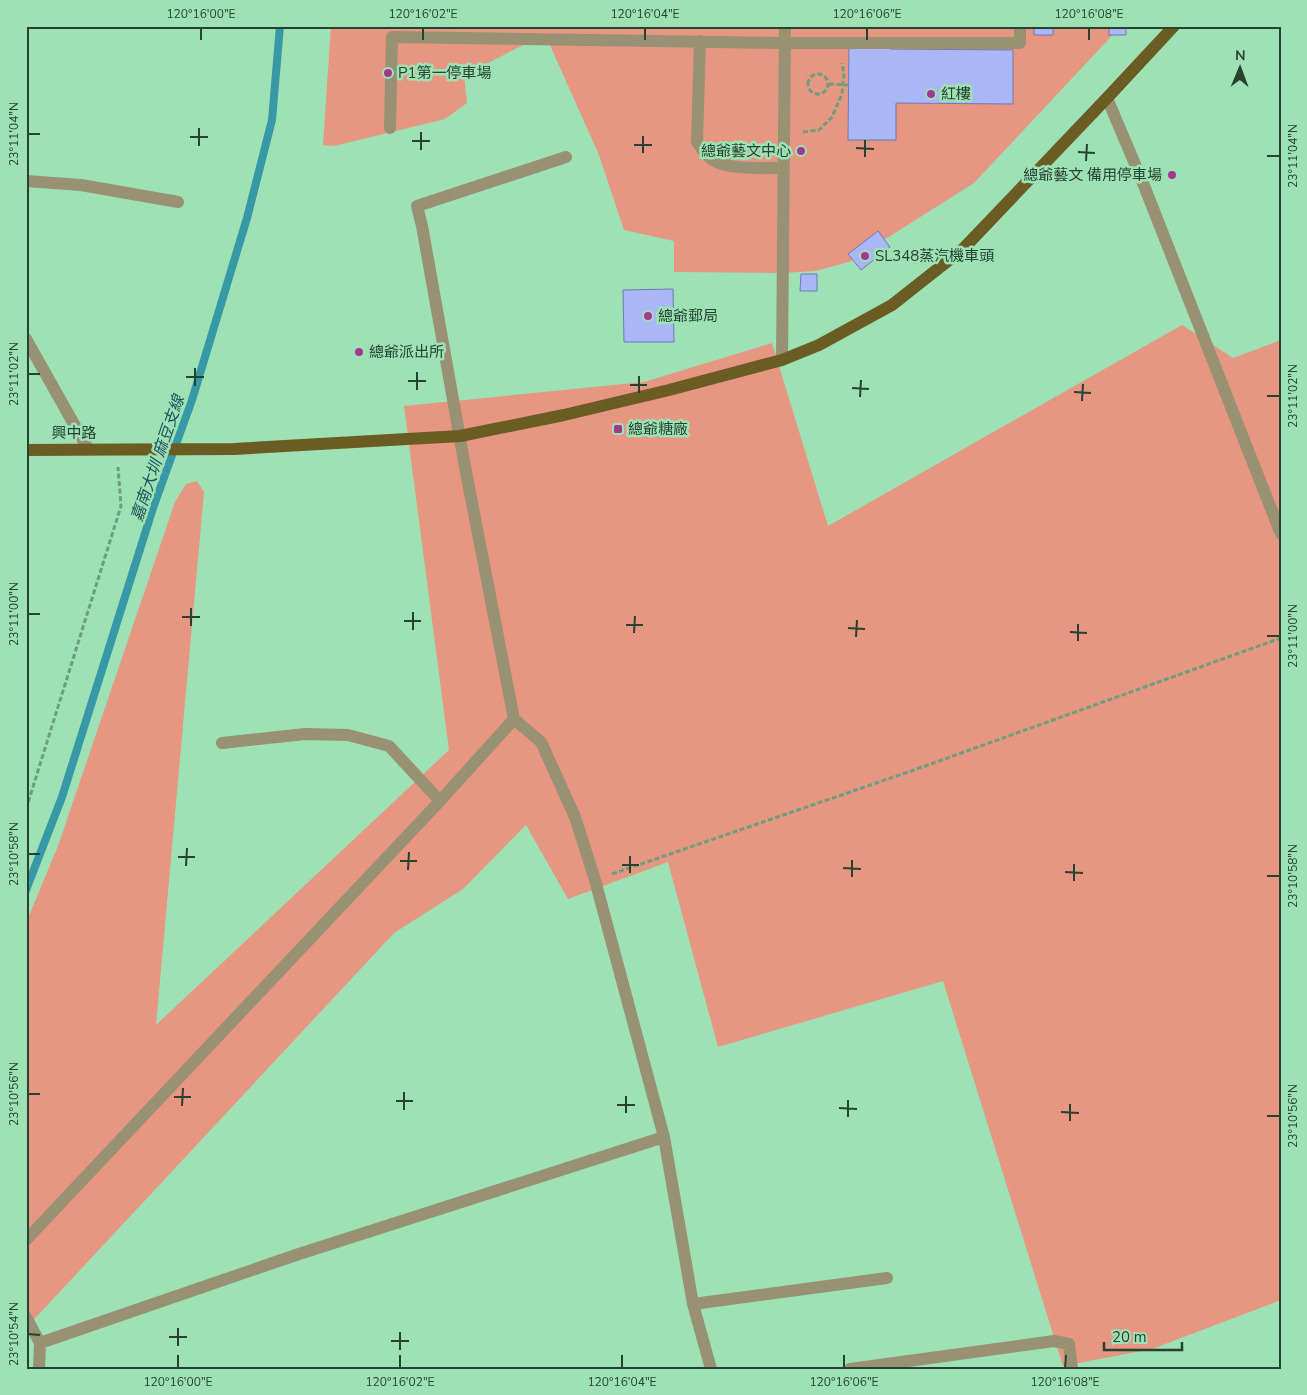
<svg xmlns="http://www.w3.org/2000/svg" width="1307" height="1395" font-family="'Nunito Sans','Noto Sans TC',sans-serif">
<rect width="100%" height="100%" fill="#9de1b4"/>
<path fill="#e69681" d="M 331,26 L 1121,26 L 974,183 L 849,262 L 815,271 L 783,273 L 674,272 L 674,241 L 624,230 L 599,155 L 545,34 L 464,75 L 467,103 L 445,119 L 334,146 L 323,145 Z
M 1182,325 L 1233,358 L 1281,340 L 1281,1300 L 1152,1349 L 1063,1366 L 943,981 L 718,1047 L 668,862 L 568,899 L 526,825 L 463,889 L 394,933 L 26,1328 L 26,923 L 58,846 L 175,502 L 186,484 L 197,481 L 204,492 L 156,1025 L 449,750 L 404,406 L 644,382 L 772,343 L 828,526 Z"/>
<g fill="none" stroke-linecap="round" stroke-linejoin="round">
<path stroke="#3899a6" stroke-width="8" d="M 26,890 L 62,797 L 153,508 L 192,400 L 247,218 L 272,120 L 280,26"/>
</g>
<path fill="#aab7f7" stroke="#6f7ab6" d="M 1034,26 L 1053,26 L 1053,35 L 1034,35 Z
M 1109,26 L 1126,26 L 1126,35 L 1109,35 Z
M 849,45 L 890,45 L 890,49 L 1013,50 L 1013,104 L 896,103 L 896,140 L 848,140 Z
M 878,231 L 890,247 L 861,270 L 848,254 Z
M 801,274 L 817,274 L 817,291 L 800,291 Z
M 673,289 L 674,342 L 624,342 L 623,290 Z"/>
<g fill="none" stroke-linecap="round" stroke-linejoin="round">
<path stroke="#6c9f7d" stroke-width="3" stroke-dasharray="5 2.5" stroke-linecap="butt" d="M808 84a10 10 0 1 1 20 0a10 10 0 1 1-20 0Z
M 829,84 L 849,85
M 803,132 L 819,130 L 832,117 L 842,94 L 844,74 L 842,63
M 26,809 L 121,506 L 118,467
M 612,874 L 914,770 L 1281,638"/>
<path stroke="#989174" stroke-width="12" d="M 700,41 L 697,142 C 702,149 706,156 713,160 C 728,170 765,168 784,168
M 1107,98 L 1143,183 L 1281,534
M 390,128 L 392,37 L 785,43 L 1020,43 L 1020,26
M 26,181 L 81,185 L 178,202
M 26,339 L 88,449
M 782,360 L 785,26
M 514,719 L 541,742 L 575,817 L 595,880 L 664,1137 L 693,1304 L 711,1369
M 222,743 L 305,734 L 348,735 L 389,746 L 440,801
M 26,1240 L 440,801 L 514,719 L 466,472 L 422,226 L 417,206 L 566,157
M 693,1304 L 887,1278
M 26,1317 L 40,1343 L 39,1369
M 40,1343 L 299,1254 L 664,1137
M 850,1369 L 1054,1341 L 1069,1344 L 1072,1369"/>
<path stroke="#6b5c23" stroke-width="12" d="M 26,450 L 234,449 L 460,436 L 564,415 L 669,390 L 782,360 L 819,345 L 892,305 L 963,249 L 1107,98 L 1174,26"/>
</g>
<path fill="none" stroke="#264230" stroke-width="2" d="M 201,40 L 201,28M 423,40 L 423,28M 645,40 L 645,28M 867,40 L 867,28M 1089,40 L 1089,28M 28,134 L 40,134M 190,137 L 208,137M 412,141 L 430,141M 634,145 L 652,145M 199,146 L 199,128M 856,148 L 874,149M 421,150 L 421,132M 1078,152 L 1095,153M 643,153 L 643,136M 1267,156 L 1280,156M 865,157 L 865,140M 1086,161 L 1087,144M 28,374 L 40,374M 186,377 L 204,377M 408,381 L 426,381M 630,385 L 647,385M 195,386 L 195,368M 852,388 L 869,389M 417,390 L 417,372M 1074,392 L 1091,393M 639,393 L 639,376M 1267,396 L 1280,396M 860,397 L 861,380M 1082,401 L 1083,384M 28,614 L 40,614M 182,617 L 200,617M 404,621 L 421,621M 626,625 L 643,625M 191,626 L 191,608M 848,628 L 865,629M 413,630 L 413,612M 1070,632 L 1087,633M 634,633 L 635,616M 1267,636 L 1280,636M 856,637 L 857,620M 1078,641 L 1078,624M 28,854 L 40,854M 178,857 L 195,857M 400,861 L 417,861M 622,865 L 639,865M 186,866 L 187,848M 843,868 L 861,869M 408,870 L 409,852M 1065,872 L 1083,873M 630,873 L 630,856M 1267,876 L 1280,876M 852,877 L 852,860M 1074,881 L 1074,864M 28,1094 L 40,1094M 174,1097 L 191,1097M 396,1101 L 413,1101M 617,1105 L 635,1105M 182,1106 L 183,1088M 839,1108 L 857,1109M 404,1110 L 404,1092M 1061,1112 L 1079,1113M 626,1113 L 626,1096M 1267,1116 L 1280,1116M 848,1117 L 848,1100M 1070,1121 L 1070,1104M 28,1334 L 40,1335M 169,1337 L 187,1337M 391,1341 L 409,1341M 178,1346 L 178,1328M 400,1350 L 400,1332M 178,1368 L 178,1355M 400,1368 L 400,1355M 622,1368 L 622,1355M 844,1368 L 844,1355M 1065,1368 L 1066,1355"/>
<g fill="#a53693" stroke="#9de1b4" stroke-width="2">
<circle cx="388" cy="73" r="5"/>
<circle cx="931" cy="94" r="5"/>
<circle cx="801" cy="151" r="5"/>
<circle cx="1172" cy="175" r="5"/>
<circle cx="865" cy="256" r="5"/>
<circle cx="648" cy="316" r="5"/>
<circle cx="359" cy="352" r="5"/>
<rect x="613" y="424" width="10" height="10" rx="2.5"/>
</g>
<g text-anchor="middle" stroke-width="5" stroke-linejoin="round" paint-order="stroke">
<g font-size="15" fill="#264230" stroke="#9de1b4" text-anchor="start">
<text x="398" y="78">P1第一停車場</text>
<text x="941" y="99">紅樓</text>
<text x="791" y="156" text-anchor="end">總爺藝文中心</text>
<text x="1162" y="180" text-anchor="end">總爺藝文 備用停車場</text>
<text x="875" y="261">SL348蒸汽機車頭</text>
<text x="658" y="321">總爺郵局</text>
<text x="369" y="357">總爺派出所</text>
<text x="628" y="434">總爺糖廠</text>
</g>
<g font-size="15" fill="#264230" stroke="#9de1b4">
<text x="74" y="438">興中路</text>
</g>
<g font-size="16" font-style="italic" fill="#1e525d" stroke="#9de1b4">
<text transform="translate(157 458) rotate(-71)" y="6">嘉南大圳 麻豆支線</text>
</g>
</g>
<rect width="1307" height="1395" fill="none" stroke="#9de1b4" stroke-width="55"/>
<g transform="translate(1240 68) rotate(1)" stroke="#9de1b4" stroke-width="4" paint-order="stroke">
<path d="M0-4L9 19L0 12L-9 19Z" fill="#264230"/>
<text y="-8" font-size="14" font-weight="bold" text-anchor="middle" fill="#264230">N</text>
</g>
<path d="M1104 1342v8h78v-8" fill="none" stroke="#264230" stroke-width="2.5"/>
<text x="1112" y="1342" font-size="15" fill="#264230" stroke="#9de1b4" stroke-width="4" paint-order="stroke">20 m</text>
<rect x="28" y="28" width="1252" height="1340" fill="none" stroke="#264230" stroke-width="2"/>
<g font-size="12" text-anchor="middle" fill="#264230">
<text x="201" y="18">120°16'00"E</text>
<text x="423" y="18">120°16'02"E</text>
<text x="645" y="18">120°16'04"E</text>
<text x="867" y="18">120°16'06"E</text>
<text x="1089" y="18">120°16'08"E</text>
<text transform="translate(14 134) rotate(-90)" y="4">23°11'04"N</text>
<text transform="translate(1293 156) rotate(-90)" y="4">23°11'04"N</text>
<text transform="translate(14 374) rotate(-90)" y="4">23°11'02"N</text>
<text transform="translate(1293 396) rotate(-90)" y="4">23°11'02"N</text>
<text transform="translate(14 614) rotate(-90)" y="4">23°11'00"N</text>
<text transform="translate(1293 636) rotate(-90)" y="4">23°11'00"N</text>
<text transform="translate(14 854) rotate(-90)" y="4">23°10'58"N</text>
<text transform="translate(1293 876) rotate(-90)" y="4">23°10'58"N</text>
<text transform="translate(14 1094) rotate(-90)" y="4">23°10'56"N</text>
<text transform="translate(1293 1116) rotate(-90)" y="4">23°10'56"N</text>
<text transform="translate(14 1334) rotate(-90)" y="4">23°10'54"N</text>
<text x="178" y="1386">120°16'00"E</text>
<text x="400" y="1386">120°16'02"E</text>
<text x="622" y="1386">120°16'04"E</text>
<text x="844" y="1386">120°16'06"E</text>
<text x="1065" y="1386">120°16'08"E</text>
</g>
</svg>
